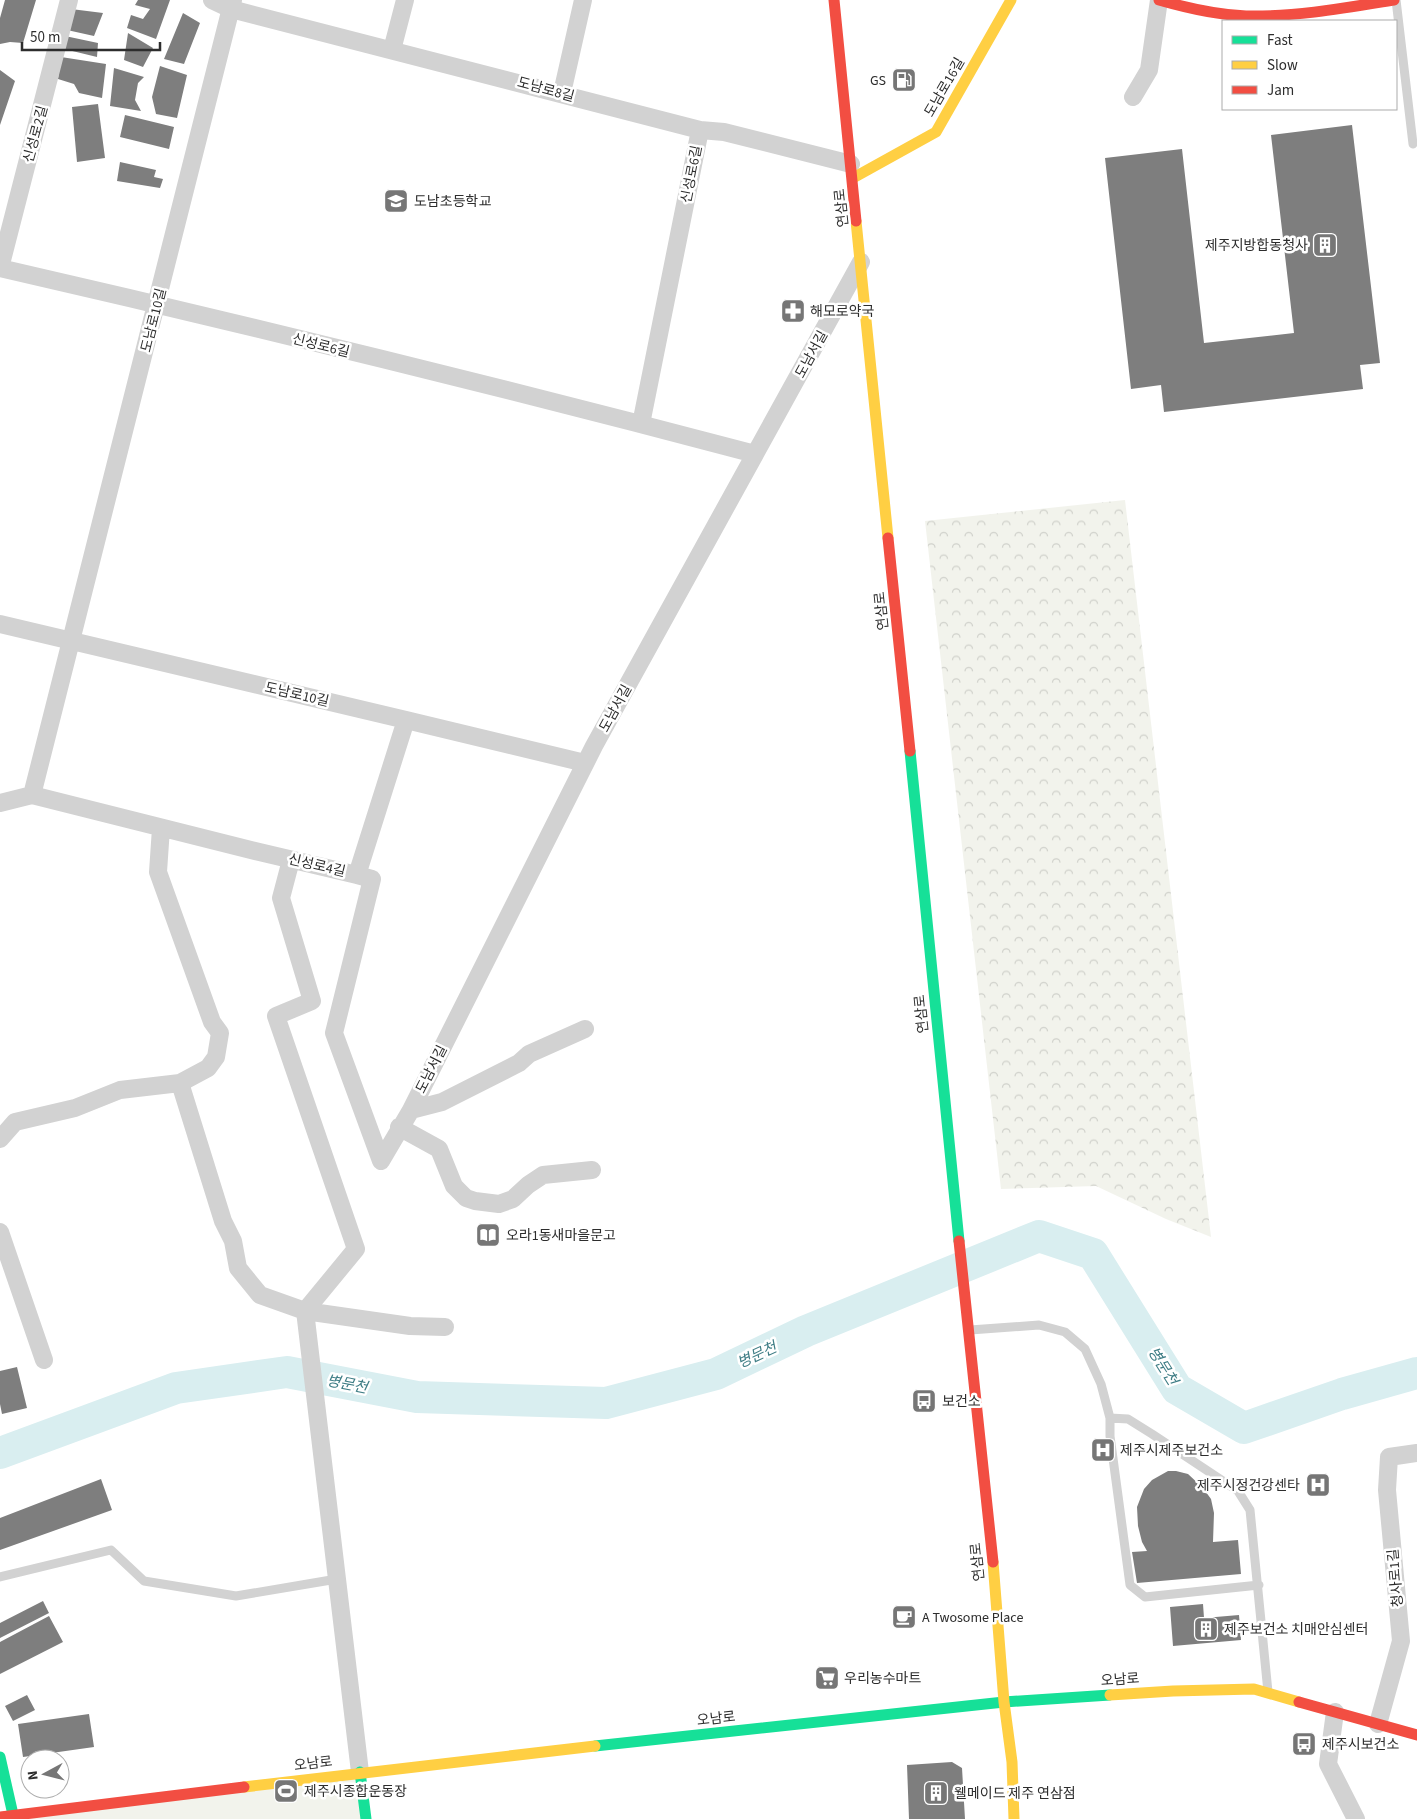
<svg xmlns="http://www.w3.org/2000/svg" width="1417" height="1819" font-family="'Source Sans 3','Noto Sans KR',sans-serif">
<defs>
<pattern id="park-crowns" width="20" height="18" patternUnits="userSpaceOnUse" patternTransform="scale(1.25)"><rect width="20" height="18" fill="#f2f3ec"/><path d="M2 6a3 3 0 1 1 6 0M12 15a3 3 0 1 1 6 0" fill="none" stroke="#d0d1cb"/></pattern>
</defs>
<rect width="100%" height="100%" fill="#fff"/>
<path fill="url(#park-crowns)" d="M 1125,500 L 1211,1237 L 1166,1219 L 1096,1186 L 1001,1189 L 925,521 Z"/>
<path fill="#f2f3ec" d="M 360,1772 L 365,1819 L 16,1819 Z"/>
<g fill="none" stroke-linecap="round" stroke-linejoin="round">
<path stroke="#d9eef0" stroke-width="32" d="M 0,1453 L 176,1388 L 287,1372 L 417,1397 L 606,1403 L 716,1374 L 806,1331 L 1039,1236 L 1093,1254 L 1177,1389 L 1244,1428 L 1342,1394 L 1417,1373"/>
</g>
<path fill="#7e7e7e" d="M 5,0 L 36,0 L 23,43 L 10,42 L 0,44 L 0,18 Z
M 138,0 L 170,0 L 156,39 L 127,28 L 131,15 L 143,19 L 150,9 L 135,5 Z
M 71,9 L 103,13 L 94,36 L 67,30 Z
M 183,13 L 200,23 L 184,64 L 164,59 Z
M 128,33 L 153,48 L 143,67 L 124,60 Z
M 65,36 L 98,43 L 97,57 L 60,48 Z
M 61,57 L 106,64 L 102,98 L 79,93 L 74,84 L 58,79 Z
M 160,66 L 187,75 L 177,118 L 156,114 L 152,97 Z
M 114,68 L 144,77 L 138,83 L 135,100 L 141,111 L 110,106 Z
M 0,70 L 15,81 L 0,125 Z
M 98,104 L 105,158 L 77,162 L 72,107 Z
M 125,115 L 174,127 L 169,149 L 120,137 Z
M 1352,125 L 1380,363 L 1360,365 L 1363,389 L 1164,412 L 1161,385 L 1131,389 L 1105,158 L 1182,149 L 1204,343 L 1294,333 L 1271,135 Z
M 120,162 L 156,170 L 154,177 L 163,179 L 160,188 L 117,181 Z
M 17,1367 L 27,1408 L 2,1414 L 0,1404 L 0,1371 Z
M 1168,1471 L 1176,1471 L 1188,1474 L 1203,1488 L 1211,1499 L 1214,1513 L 1213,1542 L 1238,1540 L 1241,1574 L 1137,1583 L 1132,1552 L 1147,1551 L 1142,1542 L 1138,1526 L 1137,1507 L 1144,1489 L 1152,1480 Z
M 101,1479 L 112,1510 L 0,1550 L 0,1518 Z
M 43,1601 L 49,1613 L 0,1638 L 0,1623 Z
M 1203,1604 L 1204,1618 L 1239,1615 L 1241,1640 L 1173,1646 L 1170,1607 Z
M 49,1616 L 63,1642 L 0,1674 L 0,1642 Z
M 27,1695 L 35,1710 L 13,1721 L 5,1706 Z
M 89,1714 L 94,1747 L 23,1757 L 18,1724 Z
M 952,1762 L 962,1768 L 965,1819 L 909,1819 L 907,1765 Z"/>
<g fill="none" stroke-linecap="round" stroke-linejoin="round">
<path stroke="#d2d2d2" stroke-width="9" d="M 1396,0 L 1413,144
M 970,1330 L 1039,1325 L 1065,1332 L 1085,1349 L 1101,1384 L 1110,1418 L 1110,1436 L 1130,1585 L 1145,1597 L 1259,1585
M 1110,1418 L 1128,1419 L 1152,1434 L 1238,1491 L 1250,1510 L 1268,1692
M 0,1577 L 111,1550 L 144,1581 L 236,1596 L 337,1579"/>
<path stroke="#d2d2d2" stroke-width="18" d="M 212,0 L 231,9 L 700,130 L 724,132 L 851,164
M 392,50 L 405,0
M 562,93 L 583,0
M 1133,97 L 1149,70 L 1159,0
M 0,268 C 253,326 505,388 755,454
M 0,268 L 69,0
M 641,424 L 700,130
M 0,624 L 406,720
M 32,795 L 233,0
M 0,803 L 32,795 L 255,851 L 357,875 L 406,720 L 585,763
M 291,860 L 281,898 L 312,1001 L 276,1016 L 356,1249 L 305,1311 L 360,1772
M 357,875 L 372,879 L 334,1033 L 381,1161
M 180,1083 L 223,1221 L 233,1241 L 238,1268 L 260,1295 L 305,1311 L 410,1326 L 445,1327
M 411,1110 L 442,1102 L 519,1063 L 529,1054 L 585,1029
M 399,1127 L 439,1149 L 454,1186 L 466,1198 L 475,1201 L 499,1204 L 513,1199 L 528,1185 L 543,1175 L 592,1170
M 0,1139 L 15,1122 L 75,1108 L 120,1090 L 180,1083 L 208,1068 L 216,1057 L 220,1033 L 212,1022 L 158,872 L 161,828
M 381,1161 L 411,1110 L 594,746 L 861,262
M 0,1232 L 44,1360
M 1335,1712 L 1328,1764 L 1356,1819
M 1378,1724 L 1401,1641 L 1387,1490 L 1389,1457 L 1417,1453"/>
<path stroke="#16e098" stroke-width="11" d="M 910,751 L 959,1241
M 595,1746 L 1004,1702 L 1110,1695
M 0,1757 L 14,1819
M 360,1772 L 366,1819"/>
<path stroke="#ffcf43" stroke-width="11" d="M 853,178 L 936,132 L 1011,0
M 856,221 L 888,538
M 993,1562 L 1004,1702 L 1012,1762 L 1014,1819
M 1110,1695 L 1173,1691 L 1254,1689 L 1299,1702
M 244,1787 L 595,1746"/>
<path stroke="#f24e42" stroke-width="11" d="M 834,0 L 856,221
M 1159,0 C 1187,8 1217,15 1246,16 C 1295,17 1345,8 1394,0
M 888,538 L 910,751
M 959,1241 L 993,1562
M 1299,1702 L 1417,1735
M 0,1817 L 244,1787"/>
</g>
<defs>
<symbol id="fuel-square" viewBox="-11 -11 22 22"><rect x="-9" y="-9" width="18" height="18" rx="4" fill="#767676" stroke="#fff"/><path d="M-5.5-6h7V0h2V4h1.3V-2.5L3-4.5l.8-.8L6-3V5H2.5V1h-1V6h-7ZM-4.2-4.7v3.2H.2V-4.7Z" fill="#fff"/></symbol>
<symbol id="school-square" viewBox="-11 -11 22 22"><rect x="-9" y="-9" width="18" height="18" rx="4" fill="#767676" stroke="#fff"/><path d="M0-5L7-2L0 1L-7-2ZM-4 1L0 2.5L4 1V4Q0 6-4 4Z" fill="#fff"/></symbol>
<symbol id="building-square" viewBox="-11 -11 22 22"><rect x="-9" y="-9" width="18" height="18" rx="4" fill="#767676" stroke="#fff"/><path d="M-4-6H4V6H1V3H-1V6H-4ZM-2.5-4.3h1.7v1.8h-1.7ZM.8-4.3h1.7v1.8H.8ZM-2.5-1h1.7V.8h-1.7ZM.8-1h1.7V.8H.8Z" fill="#fff"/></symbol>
<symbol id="pharmacy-square" viewBox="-11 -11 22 22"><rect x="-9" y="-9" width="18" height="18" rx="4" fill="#767676" stroke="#fff"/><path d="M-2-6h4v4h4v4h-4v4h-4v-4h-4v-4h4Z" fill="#fff"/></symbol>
<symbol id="library-square" viewBox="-11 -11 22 22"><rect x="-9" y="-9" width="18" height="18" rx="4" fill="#767676" stroke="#fff"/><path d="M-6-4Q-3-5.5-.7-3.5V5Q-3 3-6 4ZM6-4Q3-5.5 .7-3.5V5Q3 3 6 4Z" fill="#fff"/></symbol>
<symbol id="bus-square" viewBox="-11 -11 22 22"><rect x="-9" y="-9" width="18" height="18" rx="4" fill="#767676" stroke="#fff"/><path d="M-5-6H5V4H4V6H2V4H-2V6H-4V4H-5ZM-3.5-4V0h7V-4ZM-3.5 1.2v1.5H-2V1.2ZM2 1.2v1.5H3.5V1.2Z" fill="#fff"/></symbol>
<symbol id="hospital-square" viewBox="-11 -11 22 22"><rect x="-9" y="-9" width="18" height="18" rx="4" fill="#767676" stroke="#fff"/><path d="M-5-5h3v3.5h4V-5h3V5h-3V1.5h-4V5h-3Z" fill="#fff"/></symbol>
<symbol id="cafe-square" viewBox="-11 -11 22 22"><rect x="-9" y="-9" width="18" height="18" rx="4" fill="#767676" stroke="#fff"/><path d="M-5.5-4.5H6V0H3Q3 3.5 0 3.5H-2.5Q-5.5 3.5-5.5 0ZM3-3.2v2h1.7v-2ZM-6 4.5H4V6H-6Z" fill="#fff"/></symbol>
<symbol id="supermarket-square" viewBox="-11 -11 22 22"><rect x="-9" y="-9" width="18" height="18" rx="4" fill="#767676" stroke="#fff"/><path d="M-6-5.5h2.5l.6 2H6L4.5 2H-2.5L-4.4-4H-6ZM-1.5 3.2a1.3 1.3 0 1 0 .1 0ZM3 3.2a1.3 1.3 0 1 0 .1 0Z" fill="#fff"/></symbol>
<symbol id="stadium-square" viewBox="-11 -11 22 22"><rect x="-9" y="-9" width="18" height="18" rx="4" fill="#767676" stroke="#fff"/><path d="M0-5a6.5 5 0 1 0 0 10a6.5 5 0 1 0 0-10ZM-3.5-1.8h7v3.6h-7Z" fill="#fff"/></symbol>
</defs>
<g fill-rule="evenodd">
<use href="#fuel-square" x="890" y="66" width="28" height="28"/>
<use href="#school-square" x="382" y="187" width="28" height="28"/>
<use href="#building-square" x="1311" y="231" width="28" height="28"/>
<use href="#pharmacy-square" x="779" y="297" width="28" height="28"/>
<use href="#library-square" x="474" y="1221" width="28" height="28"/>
<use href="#bus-square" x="910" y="1387" width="28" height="28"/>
<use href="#hospital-square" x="1089" y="1436" width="28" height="28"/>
<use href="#hospital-square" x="1304" y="1471" width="28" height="28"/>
<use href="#cafe-square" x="890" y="1603" width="28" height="28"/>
<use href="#building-square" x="1192" y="1615" width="28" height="28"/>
<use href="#supermarket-square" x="813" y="1664" width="28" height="28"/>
<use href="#bus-square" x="1290" y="1730" width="28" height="28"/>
<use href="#stadium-square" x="272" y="1777" width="28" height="28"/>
<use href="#building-square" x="922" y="1779" width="28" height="28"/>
</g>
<g text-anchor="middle" stroke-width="5" stroke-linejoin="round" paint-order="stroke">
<g font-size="14" fill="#2d2d2d" stroke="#fff" text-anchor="start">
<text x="886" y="85" text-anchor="end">GS</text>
<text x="414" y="206">도남초등학교</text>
<text x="1308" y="250" text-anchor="end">제주지방합동청사</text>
<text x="810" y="316">해모로약국</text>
<text x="506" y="1240">오라1동새마을문고</text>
<text x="942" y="1406">보건소</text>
<text x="1120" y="1455">제주시제주보건소</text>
<text x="1300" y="1490" text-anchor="end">제주시정건강센타</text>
<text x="922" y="1622">A Twosome Place</text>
<text x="1224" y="1634">제주보건소 치매안심센터</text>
<text x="844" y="1683">우리농수마트</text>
<text x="1322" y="1749">제주시보건소</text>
<text x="304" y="1796">제주시종합운동장</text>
<text x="954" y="1798">웰메이드 제주 연삼점</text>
</g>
<g font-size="14" fill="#2d2d2d" stroke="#fff">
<text transform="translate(944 87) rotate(-60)" y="5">도남로16길</text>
<text transform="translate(546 89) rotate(15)" y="5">도남로8길</text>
<text transform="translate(35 134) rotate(-75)" y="5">신성로2길</text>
<text transform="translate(691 174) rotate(-79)" y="5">신성로6길</text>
<text transform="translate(841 208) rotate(-96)" y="5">연삼로</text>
<text transform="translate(153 320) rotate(-76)" y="5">도남로10길</text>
<text transform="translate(321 345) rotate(14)" y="5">신성로6길</text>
<text transform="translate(811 354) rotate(-61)" y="5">도남서길</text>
<text transform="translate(881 611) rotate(-96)" y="5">연삼로</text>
<text transform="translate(297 694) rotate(13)" y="5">도남로10길</text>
<text transform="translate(615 708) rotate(-61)" y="5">도남서길</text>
<text transform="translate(317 865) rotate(13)" y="5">신성로4길</text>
<text transform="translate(921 1014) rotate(-96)" y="5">연삼로</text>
<text transform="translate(431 1069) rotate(-63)" y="5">도남서길</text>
<text transform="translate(977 1562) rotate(-96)" y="5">연삼로</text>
<text transform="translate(1395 1578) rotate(-95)" y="5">청사로1길</text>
<text transform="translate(1120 1679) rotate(-4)" y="5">오남로</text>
<text transform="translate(716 1718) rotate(-6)" y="5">오남로</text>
<text transform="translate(313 1763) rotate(-7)" y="5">오남로</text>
</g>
<g font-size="15" font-style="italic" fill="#3e7d85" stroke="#fff">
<text transform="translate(757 1355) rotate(-25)" y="5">병문천</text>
<text transform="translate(1163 1366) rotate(58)" y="5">병문천</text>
<text transform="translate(347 1384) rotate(11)" y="5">병문천</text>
</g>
</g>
<rect x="1222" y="20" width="175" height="90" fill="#ffffff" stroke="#ababab"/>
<rect x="1232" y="36" width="25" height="8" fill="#16e098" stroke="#ababab"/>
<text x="1267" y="45" font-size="15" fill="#2d2d2d">Fast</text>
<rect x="1232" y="61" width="25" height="8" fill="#ffcf43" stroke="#ababab"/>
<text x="1267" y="70" font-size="15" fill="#2d2d2d">Slow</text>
<rect x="1232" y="86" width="25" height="8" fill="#f24e42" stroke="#ababab"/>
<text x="1267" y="95" font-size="15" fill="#2d2d2d">Jam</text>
<g transform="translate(45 1774) rotate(263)"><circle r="24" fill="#ffffff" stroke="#ababab"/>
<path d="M0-4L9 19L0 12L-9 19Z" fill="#767676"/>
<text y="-8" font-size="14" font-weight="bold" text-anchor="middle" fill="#2d2d2d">N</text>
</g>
<path d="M22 42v8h138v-8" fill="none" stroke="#2d2d2d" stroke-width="2.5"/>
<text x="30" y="42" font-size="15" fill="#2d2d2d" stroke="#ffffff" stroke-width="4" paint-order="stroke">50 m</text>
</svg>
